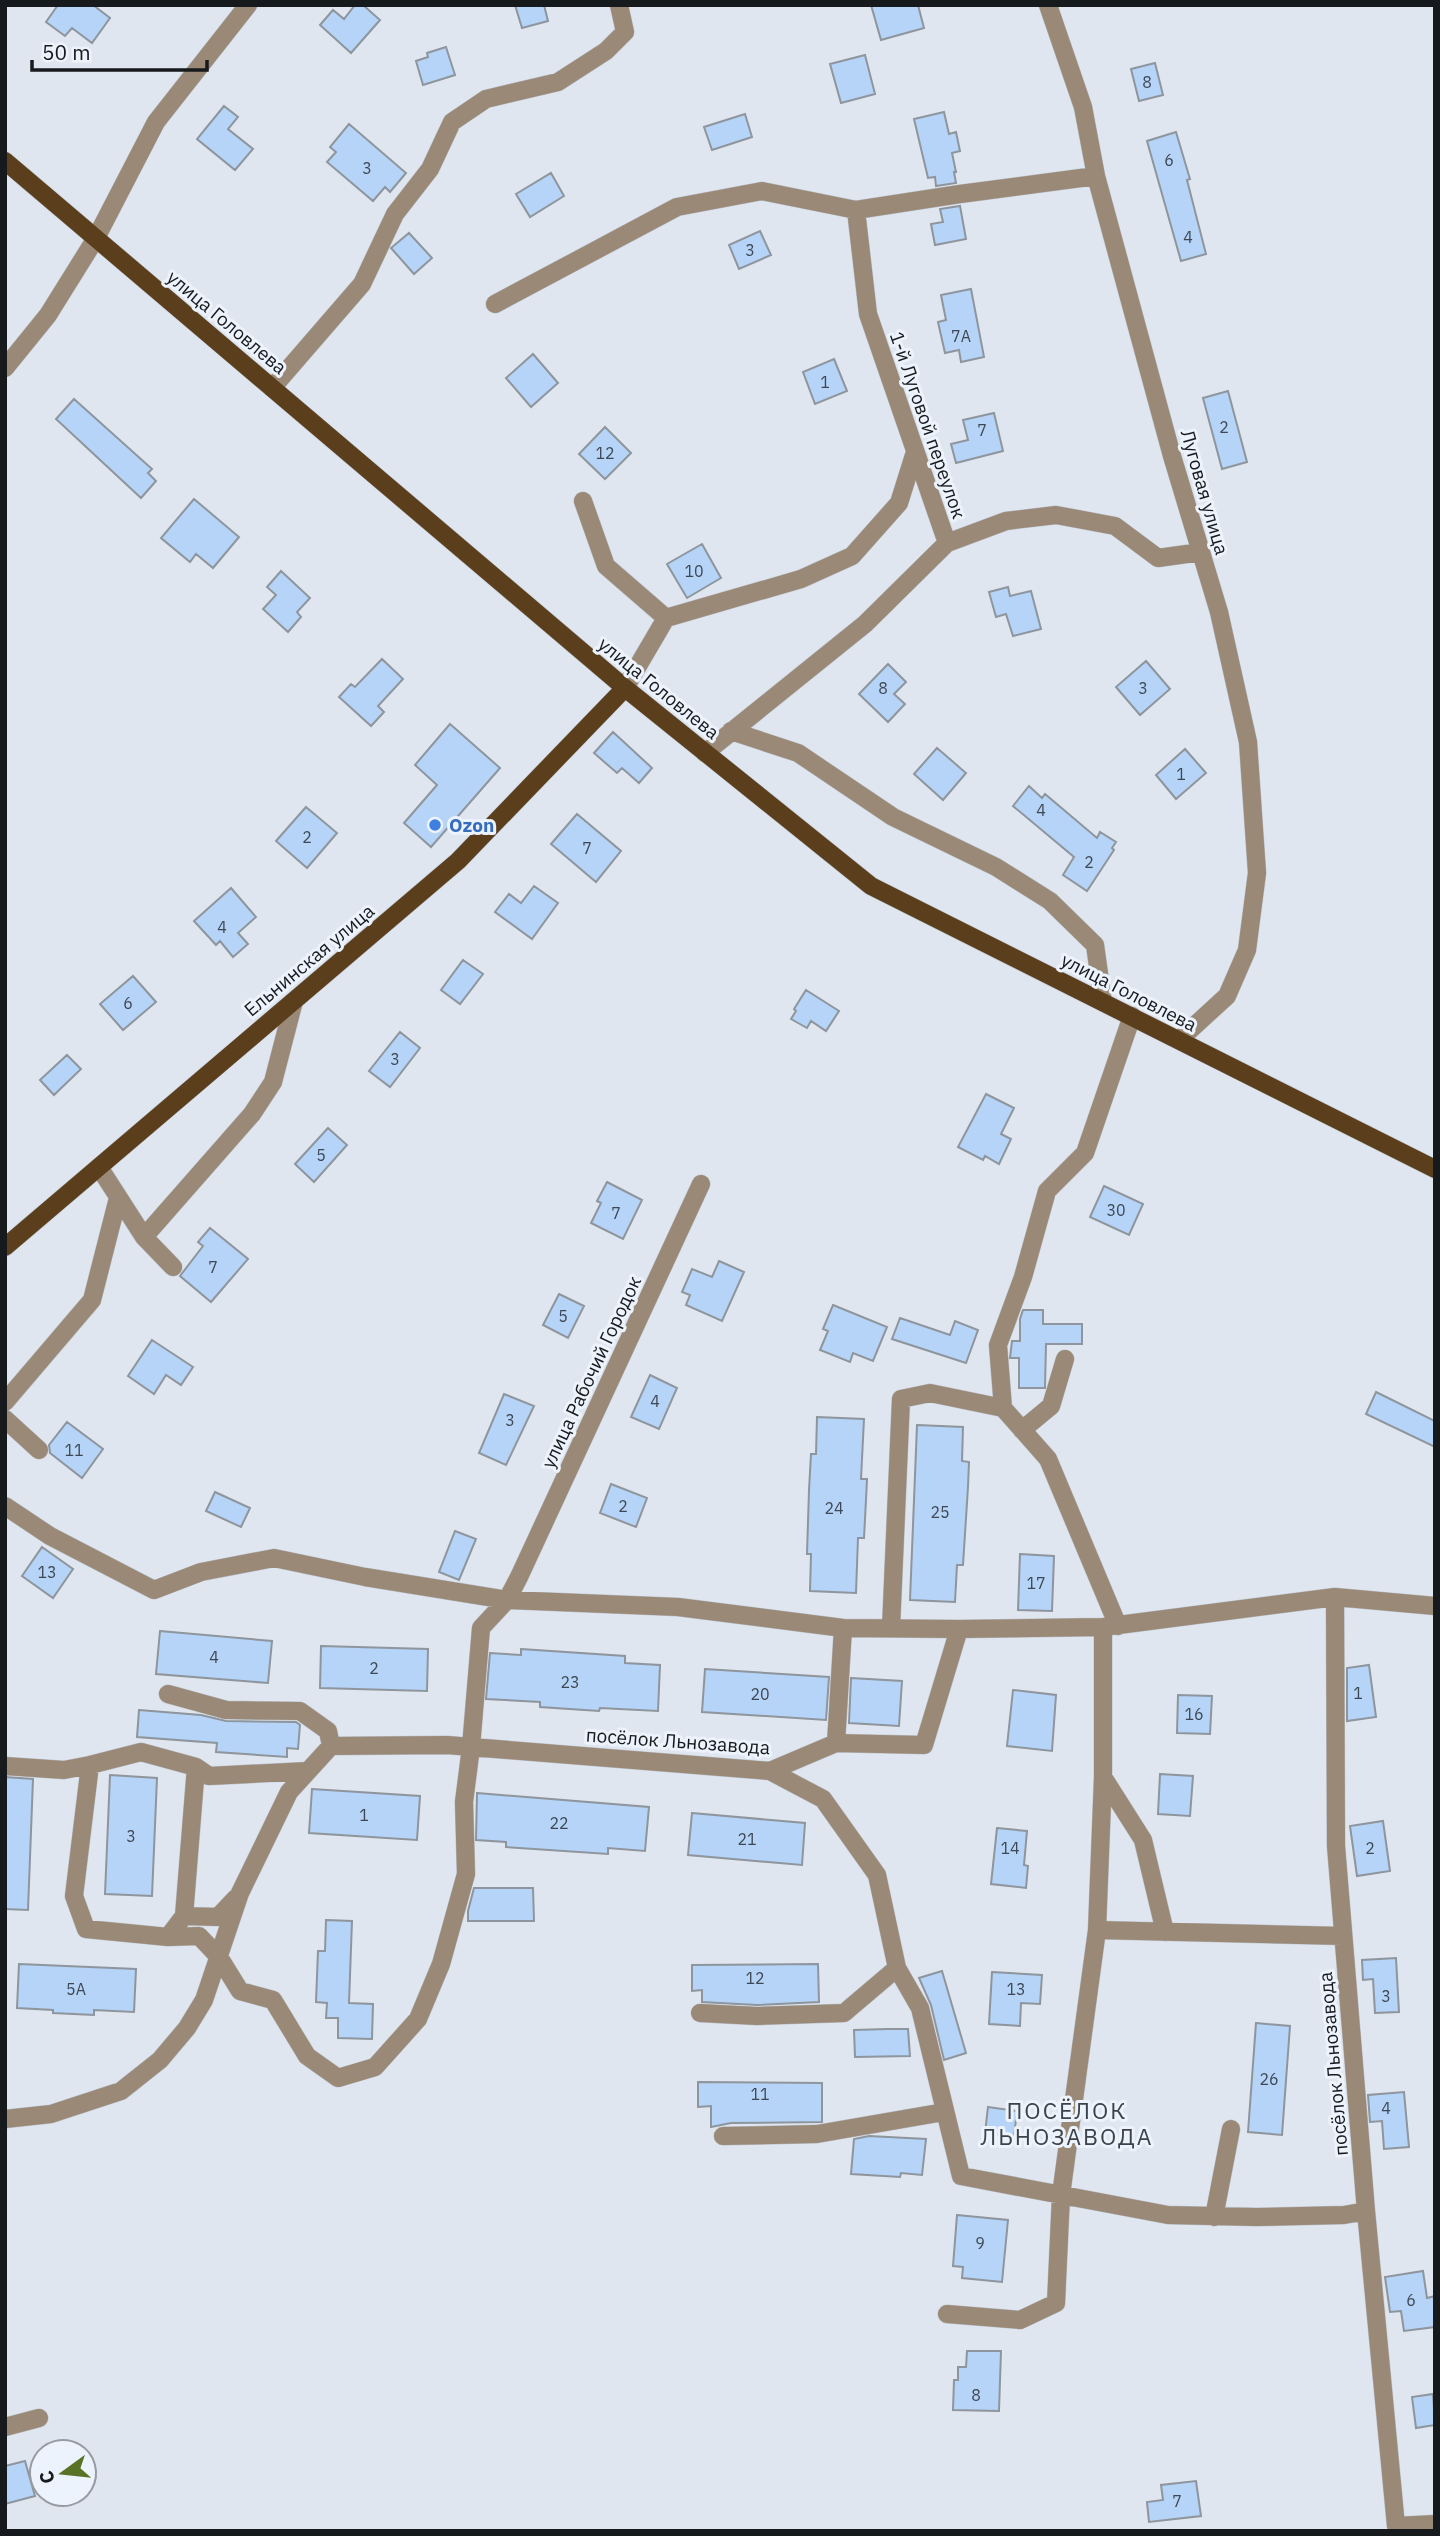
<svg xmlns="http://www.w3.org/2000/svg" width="1440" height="2536" font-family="'IBM Plex Sans',sans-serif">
<rect width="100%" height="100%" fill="#dfe6ef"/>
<path fill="#b5d4f7" stroke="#8e959d" stroke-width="2" d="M 58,5 L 93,5 L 110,18 L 92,43 L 72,28 L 65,36 L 46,22 Z
M 355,5 L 363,5 L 380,20 L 351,53 L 320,25 L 333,10 L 344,19 Z
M 515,5 L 544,5 L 548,21 L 522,28 Z
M 871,5 L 918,5 L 924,28 L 881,40 Z
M 446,47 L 455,75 L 423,85 L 416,61 L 428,57 L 427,53 Z
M 865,55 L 875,94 L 841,103 L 830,64 Z
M 1155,63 L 1163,95 L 1139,101 L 1131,69 Z
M 224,106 L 238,117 L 228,129 L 253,149 L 235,170 L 197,139 Z
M 944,112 L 949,134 L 956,132 L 960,151 L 952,153 L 956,172 L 954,172 L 956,183 L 936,186 L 935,177 L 928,178 L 914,119 Z
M 745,114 L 752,137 L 712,150 L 704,127 Z
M 349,124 L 406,173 L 390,192 L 385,187 L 373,201 L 327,162 L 336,152 L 330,147 Z
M 1176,132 L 1190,179 L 1187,180 L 1206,254 L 1181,261 L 1147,141 Z
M 551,173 L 564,196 L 530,217 L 516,194 Z
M 960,206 L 966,239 L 935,245 L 931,224 L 943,222 L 940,209 Z
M 760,231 L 771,255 L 739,269 L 729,245 Z
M 409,233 L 432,258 L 414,274 L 391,248 Z
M 971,289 L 984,357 L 961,362 L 959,350 L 945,353 L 938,322 L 946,320 L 941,295 Z
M 533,354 L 558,383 L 531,407 L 506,378 Z
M 834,359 L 847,391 L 815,404 L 803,372 Z
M 1228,391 L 1247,462 L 1222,469 L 1203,398 Z
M 74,399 L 152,469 L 148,473 L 156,481 L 141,498 L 56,419 Z
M 994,413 L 1003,451 L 956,463 L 951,444 L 968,440 L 963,420 Z
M 605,427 L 631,453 L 605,479 L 579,454 Z
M 194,499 L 239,537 L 213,568 L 196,554 L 190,562 L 161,538 Z
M 702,544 L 721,578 L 687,598 L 667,564 Z
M 281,571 L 310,598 L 297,612 L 301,617 L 288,632 L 263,609 L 276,595 L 267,587 Z
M 1008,587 L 1010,596 L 1031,591 L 1041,629 L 1013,636 L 1006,614 L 996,617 L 989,592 Z
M 382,659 L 403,679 L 378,706 L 384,712 L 371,726 L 339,697 L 351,684 L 355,687 Z
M 1146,661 L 1170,689 L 1140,715 L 1116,687 Z
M 888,664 L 906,682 L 894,694 L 905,704 L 888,722 L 859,694 Z
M 450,724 L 500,768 L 431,847 L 404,823 L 437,785 L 415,765 Z
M 613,732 L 652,768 L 639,783 L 622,768 L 617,773 L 594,753 Z
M 937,748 L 966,773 L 943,800 L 914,774 Z
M 1185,749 L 1206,773 L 1176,799 L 1156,775 Z
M 1029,786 L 1042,798 L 1045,794 L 1097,838 L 1100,832 L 1116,842 L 1112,848 L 1114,850 L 1087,891 L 1063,875 L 1074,857 L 1013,806 Z
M 306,807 L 337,833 L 307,868 L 276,841 Z
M 577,814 L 621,851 L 596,882 L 551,844 Z
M 534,886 L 558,903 L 532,939 L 495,912 L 509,894 L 521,903 Z
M 231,888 L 256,917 L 238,933 L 248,944 L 233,957 L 220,941 L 216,945 L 194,921 Z
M 463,960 L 483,974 L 460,1004 L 441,990 Z
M 133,976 L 156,1002 L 123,1030 L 100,1004 Z
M 806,990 L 839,1011 L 826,1031 L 811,1021 L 807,1028 L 791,1019 L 796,1011 L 794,1009 Z
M 400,1032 L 420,1048 L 390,1087 L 369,1071 Z
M 67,1055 L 81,1069 L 54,1095 L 40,1080 Z
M 986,1094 L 1014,1108 L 1001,1134 L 1011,1139 L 999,1164 L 985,1156 L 983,1160 L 958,1147 Z
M 328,1128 L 347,1145 L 314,1182 L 295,1164 Z
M 607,1182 L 642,1200 L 623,1239 L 591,1223 L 601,1203 L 597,1201 Z
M 1104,1186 L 1143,1204 L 1129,1235 L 1090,1217 Z
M 210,1228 L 248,1259 L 211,1302 L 180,1276 L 203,1246 L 198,1242 Z
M 719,1261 L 744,1272 L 722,1321 L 686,1305 L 690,1295 L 682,1292 L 692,1269 L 712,1277 Z
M 559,1294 L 584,1306 L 568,1338 L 543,1325 Z
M 833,1305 L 887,1327 L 873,1361 L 853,1353 L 850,1362 L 820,1350 L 828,1331 L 823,1329 Z
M 1023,1310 L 1043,1310 L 1043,1324 L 1082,1324 L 1082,1344 L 1046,1344 L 1045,1388 L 1019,1388 L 1019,1358 L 1010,1358 L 1012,1341 L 1020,1341 L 1020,1319 Z
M 900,1318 L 950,1335 L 955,1321 L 978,1330 L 966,1363 L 892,1339 Z
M 152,1340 L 193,1367 L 181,1385 L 166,1375 L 154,1394 L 128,1376 Z
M 650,1375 L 677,1388 L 659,1429 L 631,1417 Z
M 1376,1392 L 1435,1421 L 1435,1447 L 1366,1414 Z
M 504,1394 L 534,1406 L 506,1465 L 479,1453 Z
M 817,1417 L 864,1419 L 861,1479 L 867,1479 L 866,1500 L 864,1538 L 858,1538 L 856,1593 L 810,1591 L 811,1554 L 807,1554 L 809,1490 L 811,1454 L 816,1454 Z
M 67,1422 L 103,1449 L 82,1478 L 50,1453 L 49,1445 Z
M 917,1425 L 963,1427 L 962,1461 L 969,1462 L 968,1487 L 963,1565 L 957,1565 L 955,1602 L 910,1600 Z
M 611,1484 L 647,1498 L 636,1527 L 600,1513 Z
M 215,1492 L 250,1508 L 241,1527 L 206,1511 Z
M 455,1531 L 476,1539 L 459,1580 L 439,1572 Z
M 42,1547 L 73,1569 L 53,1598 L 22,1576 Z
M 1020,1554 L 1054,1556 L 1052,1611 L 1018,1610 Z
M 160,1631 L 272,1641 L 268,1683 L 156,1674 Z
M 321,1646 L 428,1649 L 427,1691 L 320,1688 Z
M 521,1649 L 625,1656 L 625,1663 L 660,1665 L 658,1711 L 600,1708 L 599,1711 L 540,1707 L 540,1702 L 486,1699 L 490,1653 L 521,1655 Z
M 1369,1665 L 1376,1717 L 1347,1721 L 1347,1668 Z
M 705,1669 L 829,1677 L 826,1720 L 702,1712 Z
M 851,1678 L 902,1681 L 899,1726 L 849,1723 Z
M 1013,1690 L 1056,1695 L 1052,1751 L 1007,1746 Z
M 1178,1695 L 1212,1696 L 1210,1734 L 1177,1733 Z
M 139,1710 L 201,1715 L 226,1721 L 296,1722 L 300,1725 L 298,1749 L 287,1748 L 287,1757 L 216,1752 L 217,1743 L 137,1737 Z
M 1160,1774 L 1193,1776 L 1190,1816 L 1158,1814 Z
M 110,1775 L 157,1778 L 152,1896 L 105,1894 Z
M 5,1777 L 33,1779 L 28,1910 L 5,1909 Z
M 312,1789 L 420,1796 L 417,1840 L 309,1833 Z
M 477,1793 L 649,1807 L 645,1851 L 608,1848 L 608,1854 L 506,1847 L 506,1842 L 476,1840 Z
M 692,1813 L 805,1823 L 802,1865 L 688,1855 Z
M 1383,1821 L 1390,1871 L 1357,1876 L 1350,1826 Z
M 997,1828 L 1027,1831 L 1024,1865 L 1028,1866 L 1026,1888 L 991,1884 Z
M 474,1888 L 533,1888 L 534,1921 L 468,1921 L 468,1911 Z
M 326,1920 L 352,1921 L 349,2003 L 373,2004 L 372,2039 L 338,2038 L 338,2018 L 326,2018 L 327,2003 L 316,2002 L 318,1951 L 325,1951 Z
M 1396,1958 L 1399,2012 L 1375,2013 L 1373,1979 L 1363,1980 L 1362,1960 Z
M 19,1964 L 136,1969 L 134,2012 L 94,2010 L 94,2015 L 53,2013 L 53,2010 L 17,2008 Z
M 818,1964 L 819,2002 L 757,2005 L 702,2002 L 702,1990 L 692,1991 L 692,1965 Z
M 942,1971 L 966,2053 L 944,2060 L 931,2005 L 919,1978 Z
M 992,1972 L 1042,1975 L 1040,2004 L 1021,2003 L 1020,2026 L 989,2024 Z
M 1256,2023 L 1290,2026 L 1282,2135 L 1248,2132 Z
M 887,2029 L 908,2029 L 910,2056 L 855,2057 L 854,2030 Z
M 698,2082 L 822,2083 L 822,2122 L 731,2123 L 711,2127 L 711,2106 L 698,2107 Z
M 1404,2092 L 1409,2147 L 1384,2149 L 1382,2121 L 1370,2122 L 1368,2095 Z
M 988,2107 L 1017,2111 L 1014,2136 L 985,2133 Z
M 869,2136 L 926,2139 L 922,2175 L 901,2173 L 900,2177 L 851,2174 L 854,2139 Z
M 957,2215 L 1008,2220 L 1002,2282 L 962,2278 L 963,2267 L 953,2266 Z
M 1423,2271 L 1427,2298 L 1435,2296 L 1435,2327 L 1404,2331 L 1401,2311 L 1390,2312 L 1385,2277 Z
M 967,2351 L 1001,2351 L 999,2411 L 953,2410 L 954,2380 L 958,2380 L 958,2367 L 966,2367 Z
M 1433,2394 L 1435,2425 L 1416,2428 L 1412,2397 Z
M 25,2461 L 35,2496 L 5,2504 L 5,2466 Z
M 1196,2481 L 1201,2516 L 1149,2522 L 1147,2502 L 1163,2500 L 1161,2485 Z"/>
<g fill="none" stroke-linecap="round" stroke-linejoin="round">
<defs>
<path id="minor" d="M 1048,5 L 1083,107 L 1096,176 L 1172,456 L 1219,612 L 1248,742 L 1257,873 L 1247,950 L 1227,996 L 1179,1040
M 495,304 L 677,207 L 762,191 L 856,210 L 960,194 L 1096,176
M 5,368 L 48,315 L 96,238 L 156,122 L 248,5
M 272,388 L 362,284 L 395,214 L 430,169 L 452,122 L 486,99 L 558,82 L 606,51 L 625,32 L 619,5
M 583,501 L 606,566 L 666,618 L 801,579 L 852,556 L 899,503 L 915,452
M 947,543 L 1006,521 L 1056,515 L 1115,526 L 1158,558 L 1201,552
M 625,688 L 666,618
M 731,731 L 798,753 L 893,817 L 996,867 L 1050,901 L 1095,945 L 1103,1002
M 705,753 L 865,624 L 947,543 L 868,314 L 856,210
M 99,1167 L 144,1237 L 173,1267
M 144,1237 L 252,1114 L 273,1082 L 294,1001
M 5,1402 L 92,1300 L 118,1198
M 1003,1408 L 998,1345 L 1023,1277 L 1047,1191 L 1085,1153 L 1132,1016
M 5,1419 L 39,1450
M 1022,1430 L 1051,1406 L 1065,1359
M 5,1506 L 50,1536 L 154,1590 L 201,1572 L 274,1558 L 365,1577 L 507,1600 L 678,1607 L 843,1628 L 959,1629 L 1103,1627 L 1335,1597 L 1435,1606
M 1335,1597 L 1336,1846 L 1366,2211 L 1396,2526 L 1435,2524
M 891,1628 L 901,1399 L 930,1393 L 1003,1408 L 1048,1459 L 1118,1626
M 168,1694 L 226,1710 L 300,1711 L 328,1731 L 331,1746
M 836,1743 L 843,1628
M 5,1766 L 64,1770 L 90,1765
M 196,1767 L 209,1776 L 308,1771
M 770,1771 L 823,1799 L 877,1875 L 897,1968 L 920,2008 L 961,2176 L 1168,2215 L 1256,2217 L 1344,2215 L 1366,2211
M 1103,1777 L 1143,1840 L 1165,1932
M 184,1916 L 218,1917 L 236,1898
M 1097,1930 L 1343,1936
M 168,1937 L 184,1916 L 196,1767 L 141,1752 L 90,1765 L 74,1896 L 86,1929 L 168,1937 L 199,1936 L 219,1957 L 240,1991 L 273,2000 L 307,2056 L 338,2078 L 375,2067 L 418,2019 L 441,1964 L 466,1874 L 464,1802 L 471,1747 L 770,1771 L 836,1743 L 924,1745 L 959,1629
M 700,2013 L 757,2016 L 844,2013 L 897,1968
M 5,2119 L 51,2114 L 121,2091 L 160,2060 L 187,2028 L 204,2000 L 240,1893 L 289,1792 L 331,1746 L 447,1745 L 471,1747 L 481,1628 L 507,1600 L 519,1577 L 701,1184
M 723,2136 L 817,2134 L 944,2112
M 1214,2217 L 1231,2129
M 947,2314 L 1020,2320 L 1056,2303 L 1061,2195 L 1097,1930 L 1103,1777 L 1103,1627
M 5,2427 L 39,2418"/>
<path id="major" d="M 5,161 L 625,688 L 871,886 L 1435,1169
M 5,1247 L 458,861 L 625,688"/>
</defs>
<use href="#minor" stroke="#bbc1c9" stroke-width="19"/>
<use href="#major" stroke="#bbc1c9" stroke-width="19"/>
<use href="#minor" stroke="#9a8977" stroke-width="18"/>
<use href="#major" stroke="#5b3e1c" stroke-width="18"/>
</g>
<circle fill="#3f7fe0" stroke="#ecf3fc" stroke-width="2.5" cx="435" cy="825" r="7"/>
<g text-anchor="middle" stroke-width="6" stroke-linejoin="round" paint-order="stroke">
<g font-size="16" fill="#3e4854">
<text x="1147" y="88">8</text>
<text x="1169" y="166">6</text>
<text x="367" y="174">3</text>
<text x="1188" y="243">4</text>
<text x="750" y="256">3</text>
<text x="961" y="342">7А</text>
<text x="825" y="388">1</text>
<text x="1224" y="433">2</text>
<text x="982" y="436">7</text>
<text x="605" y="459">12</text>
<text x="694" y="577">10</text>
<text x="883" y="694">8</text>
<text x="1143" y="694">3</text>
<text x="1181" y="780">1</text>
<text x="1041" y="816">4</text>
<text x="307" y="843">2</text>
<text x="587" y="854">7</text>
<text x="1089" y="868">2</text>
<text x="222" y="933">4</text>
<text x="128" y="1009">6</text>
<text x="395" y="1065">3</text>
<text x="321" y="1161">5</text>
<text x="1116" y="1216">30</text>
<text x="616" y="1219">7</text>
<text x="213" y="1273">7</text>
<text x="563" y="1322">5</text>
<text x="655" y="1407">4</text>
<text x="510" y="1426">3</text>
<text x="74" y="1456">11</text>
<text x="623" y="1512">2</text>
<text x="834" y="1514">24</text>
<text x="940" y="1518">25</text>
<text x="47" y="1578">13</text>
<text x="1036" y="1589">17</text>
<text x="214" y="1663">4</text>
<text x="374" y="1674">2</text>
<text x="570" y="1688">23</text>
<text x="1358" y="1699">1</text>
<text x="760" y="1700">20</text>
<text x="1194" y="1720">16</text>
<text x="364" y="1821">1</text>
<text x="559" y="1829">22</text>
<text x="131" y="1842">3</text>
<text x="747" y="1845">21</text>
<text x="1010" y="1854">14</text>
<text x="1370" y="1854">2</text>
<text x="755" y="1984">12</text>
<text x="76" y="1995">5А</text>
<text x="1016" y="1995">13</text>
<text x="1386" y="2002">3</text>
<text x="1269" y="2085">26</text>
<text x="760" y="2100">11</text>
<text x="1386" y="2114">4</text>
<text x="980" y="2249">9</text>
<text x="1411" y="2306">6</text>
<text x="976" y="2401">8</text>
<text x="1177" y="2507">7</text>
</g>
<g font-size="19" fill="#171a1d" stroke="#ecf3fc">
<text transform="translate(227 322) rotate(40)" y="7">улица Головлева</text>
<text transform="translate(928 425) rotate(71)" y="7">1-й Луговой переулок</text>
<text transform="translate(1205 492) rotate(74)" y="7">Луговая улица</text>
<text transform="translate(659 688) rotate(39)" y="7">улица Головлева</text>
<text transform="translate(309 960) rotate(-40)" y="7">Ельнинская улица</text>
<text transform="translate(1129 992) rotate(27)" y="7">улица Головлева</text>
<text transform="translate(591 1372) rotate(-65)" y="7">улица Рабочий Городок</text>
<text transform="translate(678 1741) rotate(4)" y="7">посёлок Льнозавода</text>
<text transform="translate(1333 2064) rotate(-95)" y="7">посёлок Льнозавода</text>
</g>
<g font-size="19" font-weight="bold" fill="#366cbe" stroke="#ecf3fc" text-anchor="start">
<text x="449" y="832">Ozon</text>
</g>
<g font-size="23" letter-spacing="2" fill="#3d434a" stroke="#ecf3fc">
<text x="1067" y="2119">ПОСЁЛОК<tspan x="1067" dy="26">ЛЬНОЗАВОДА</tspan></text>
</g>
</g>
<rect width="1440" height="2536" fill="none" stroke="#171a1d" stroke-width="14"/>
<g transform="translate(63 2473) rotate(255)"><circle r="33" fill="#ecf3fc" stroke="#979ca3" stroke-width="2"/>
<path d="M0-5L12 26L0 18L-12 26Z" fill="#597326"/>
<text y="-10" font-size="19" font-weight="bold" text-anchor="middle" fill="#171a1d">С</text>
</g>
<path d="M32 60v10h175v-10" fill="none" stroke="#171a1d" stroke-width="3.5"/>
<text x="42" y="60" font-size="21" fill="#171a1d" stroke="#ecf3fc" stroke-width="5" paint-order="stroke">50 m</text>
</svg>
